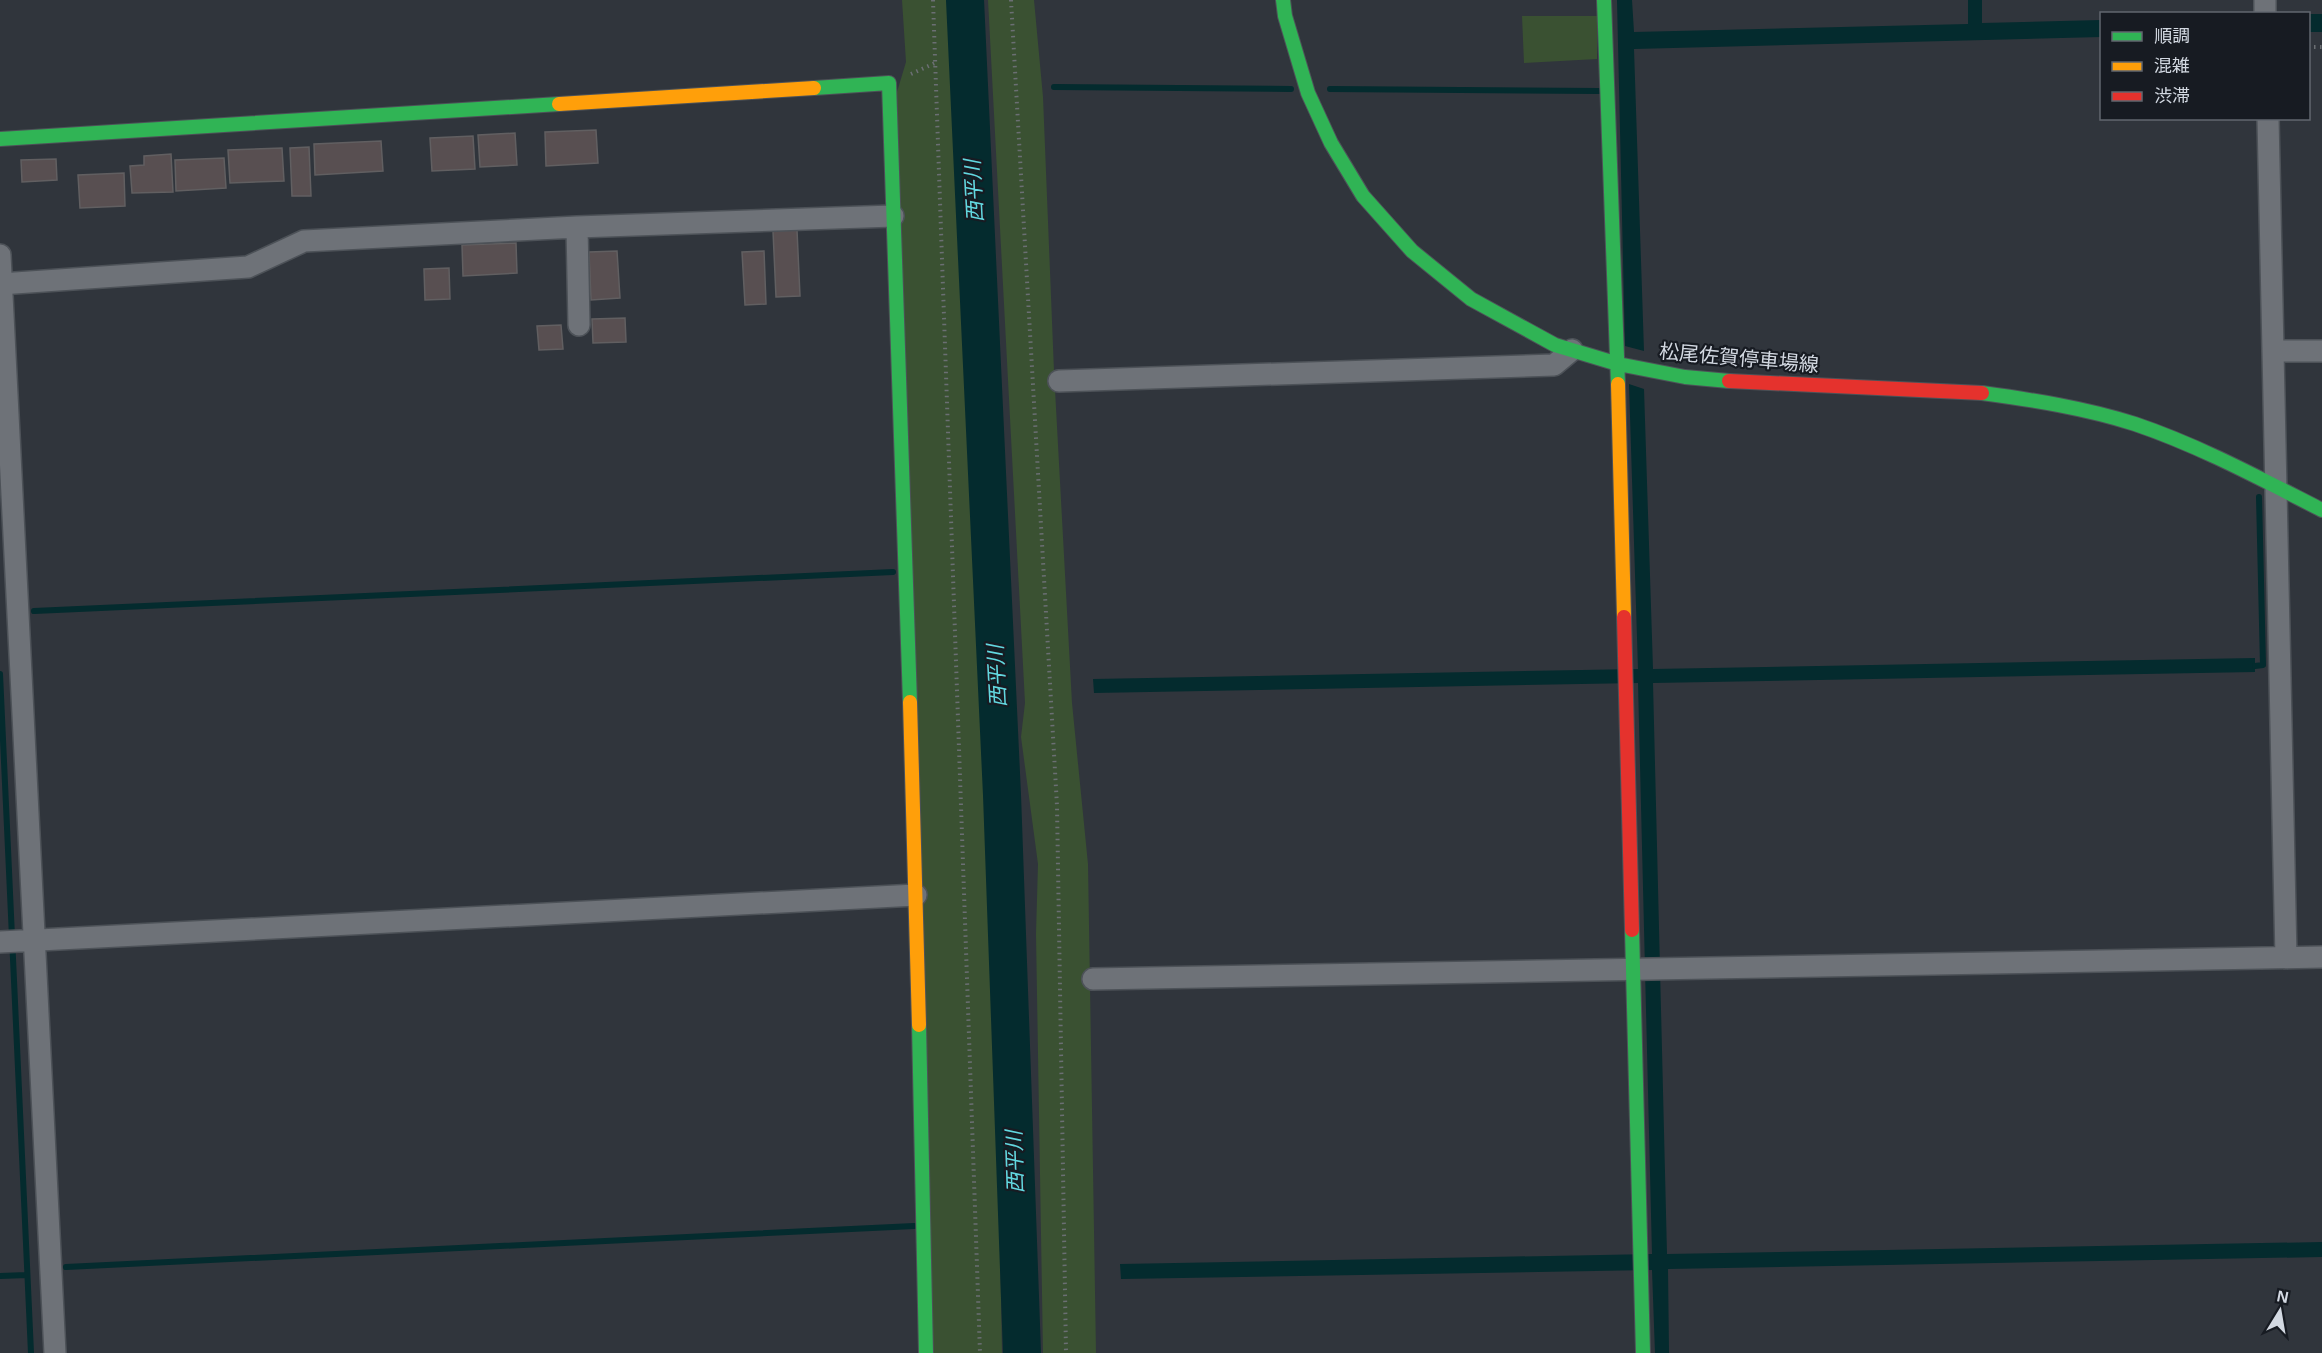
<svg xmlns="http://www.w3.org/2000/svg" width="2322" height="1353" font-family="Arial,'Noto Sans JP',sans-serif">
<rect width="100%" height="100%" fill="#30353c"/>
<path fill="#3a5132" d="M 902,0 L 949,0 L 957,142 L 975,610 L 995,981 L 1002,1353 L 933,1353 L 897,92 L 906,62 Z
M 988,0 L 1034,0 L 1043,97 L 1054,371 L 1072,703 L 1088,864 L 1096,1353 L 1043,1353 L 1036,934 L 1038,864 L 1021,737 L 1025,703 Z
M 1522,16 L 1597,16 L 1597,59 L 1524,63 Z"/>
<path fill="#042b2e" d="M 1617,0 L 1632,0 L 1634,32 L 1968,24 L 1968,0 L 1982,0 L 1982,23 L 2101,20 L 2101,37 L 1634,49 L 1644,351 L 1625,346 Z
M 2309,14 L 2322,14 L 2322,32 L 2309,32 Z
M 1629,384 L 1644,389 L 1653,669 L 2255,658 L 2255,672 L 1653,683 L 1667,1254 L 2322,1242 L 2322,1257 L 1668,1269 L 1669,1353 L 1655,1353 L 1652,1270 L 1121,1279 L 1120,1264 L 1652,1254 L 1638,683 L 1094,693 L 1093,679 L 1638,669 Z"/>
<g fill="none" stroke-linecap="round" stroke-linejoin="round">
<path stroke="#042b2e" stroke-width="6" d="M 1054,87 L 1291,89
M 1330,89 L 1599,91
M 34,611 L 893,572
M 2255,666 L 2263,665 L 2259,497
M 0,674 L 31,1353
M 66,1267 L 914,1226
M 0,1276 L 27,1275"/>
<path stroke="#042b2e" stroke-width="38" d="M 965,0 L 1002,795 L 1022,1353"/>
</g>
<path fill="#584f51" stroke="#615f61" stroke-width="1.5" d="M 596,130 L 598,163 L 546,166 L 545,132 Z
M 515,133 L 517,165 L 480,167 L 478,135 Z
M 473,136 L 475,169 L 432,171 L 430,138 Z
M 381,141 L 383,171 L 315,175 L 314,144 Z
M 309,147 L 311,196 L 292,196 L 290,148 Z
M 282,148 L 284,181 L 230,183 L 228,150 Z
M 171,154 L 173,192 L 132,193 L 130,166 L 144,165 L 144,156 Z
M 224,158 L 226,188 L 176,191 L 175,160 Z
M 56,159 L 57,180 L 22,182 L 21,160 Z
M 124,173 L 125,206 L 80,208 L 78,175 Z
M 797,230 L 800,296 L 776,297 L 773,231 Z
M 516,243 L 517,273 L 463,276 L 462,245 Z
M 617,251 L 620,298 L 591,300 L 589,252 Z
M 764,251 L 766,304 L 745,305 L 742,252 Z
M 449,268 L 450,299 L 425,300 L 424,269 Z
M 625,318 L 626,342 L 593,343 L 592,319 Z
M 561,325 L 563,349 L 539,350 L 537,326 Z"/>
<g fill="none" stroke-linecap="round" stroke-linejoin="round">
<defs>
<path id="street" d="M 2265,0 L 2265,14
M 2268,118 L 2286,958
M 577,227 L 579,325
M 0,255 L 55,1353
M 0,284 L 248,267 L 304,241 L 577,227 L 893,216
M 2273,351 L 2322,351
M 1059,381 L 1554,365 L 1572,350
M 0,942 L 916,895
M 1093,979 L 2322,957"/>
<path id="fast" d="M 1283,0 L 1285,16 L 1308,93 L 1331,143 L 1363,196 L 1412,251 L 1471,299 L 1555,345 L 1618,364 L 1685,377 L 1729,381
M 1604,0 L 1618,384
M 814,88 L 889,83 L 910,702
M 0,139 L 559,104
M 1982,393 C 2033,400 2085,408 2135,424 C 2200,446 2261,479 2322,510
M 1632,930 L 1643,1353
M 919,1025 L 926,1353"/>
<path id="slow" d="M 559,104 L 814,88
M 1618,384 L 1624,617
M 910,702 L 919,1025"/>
<path id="jam" d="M 1729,381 L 1982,393
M 1624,617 L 1632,930"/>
</defs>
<use href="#street" stroke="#4d5258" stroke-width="24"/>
<use href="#fast" stroke="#4d5258" stroke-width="16"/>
<use href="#slow" stroke="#4d5258" stroke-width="16"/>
<use href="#jam" stroke="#4d5258" stroke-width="16"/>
<path stroke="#6b6f73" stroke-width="4" stroke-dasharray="1.5 4.5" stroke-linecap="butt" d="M 933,0 L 980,1353
M 1011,0 L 1057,806 L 1066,1353
M 2308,47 L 2322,47
M 911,74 L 935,63"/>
<use href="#street" stroke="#6e7278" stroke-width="21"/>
<use href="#fast" stroke="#30b455" stroke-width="14"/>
<use href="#slow" stroke="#ff9f0a" stroke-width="14"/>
<use href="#jam" stroke="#e5322d" stroke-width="14"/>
</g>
<g text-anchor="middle" stroke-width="4.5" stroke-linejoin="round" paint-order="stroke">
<g font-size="20" fill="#d3d9e2" stroke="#171b22">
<text transform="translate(1739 358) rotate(5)" y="7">松尾佐賀停車場線</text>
</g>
<g font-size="21" font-style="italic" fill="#62d8e0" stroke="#171b22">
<text transform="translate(974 191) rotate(-93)" y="7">西平川</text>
<text transform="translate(997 676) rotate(-93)" y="7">西平川</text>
<text transform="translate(1015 1162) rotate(-92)" y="7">西平川</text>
</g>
</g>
<rect x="2100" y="12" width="210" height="108" fill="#171b22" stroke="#62676f" stroke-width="1.5"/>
<rect x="2112" y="32" width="30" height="9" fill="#30b455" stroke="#62676f" stroke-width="1.5"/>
<text x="2154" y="42" font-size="18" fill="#d3d9e2">順調</text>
<rect x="2112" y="62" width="30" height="9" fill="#ff9f0a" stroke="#62676f" stroke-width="1.5"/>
<text x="2154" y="72" font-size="18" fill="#d3d9e2">混雑</text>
<rect x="2112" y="92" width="30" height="9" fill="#e5322d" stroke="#62676f" stroke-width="1.5"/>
<text x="2154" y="102" font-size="18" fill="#d3d9e2">渋滞</text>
<g transform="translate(2280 1311) rotate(11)" stroke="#171b22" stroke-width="4.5" paint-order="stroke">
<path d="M0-4.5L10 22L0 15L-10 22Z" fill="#d3d9e2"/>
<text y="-9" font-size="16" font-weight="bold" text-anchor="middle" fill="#d3d9e2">N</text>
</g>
</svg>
